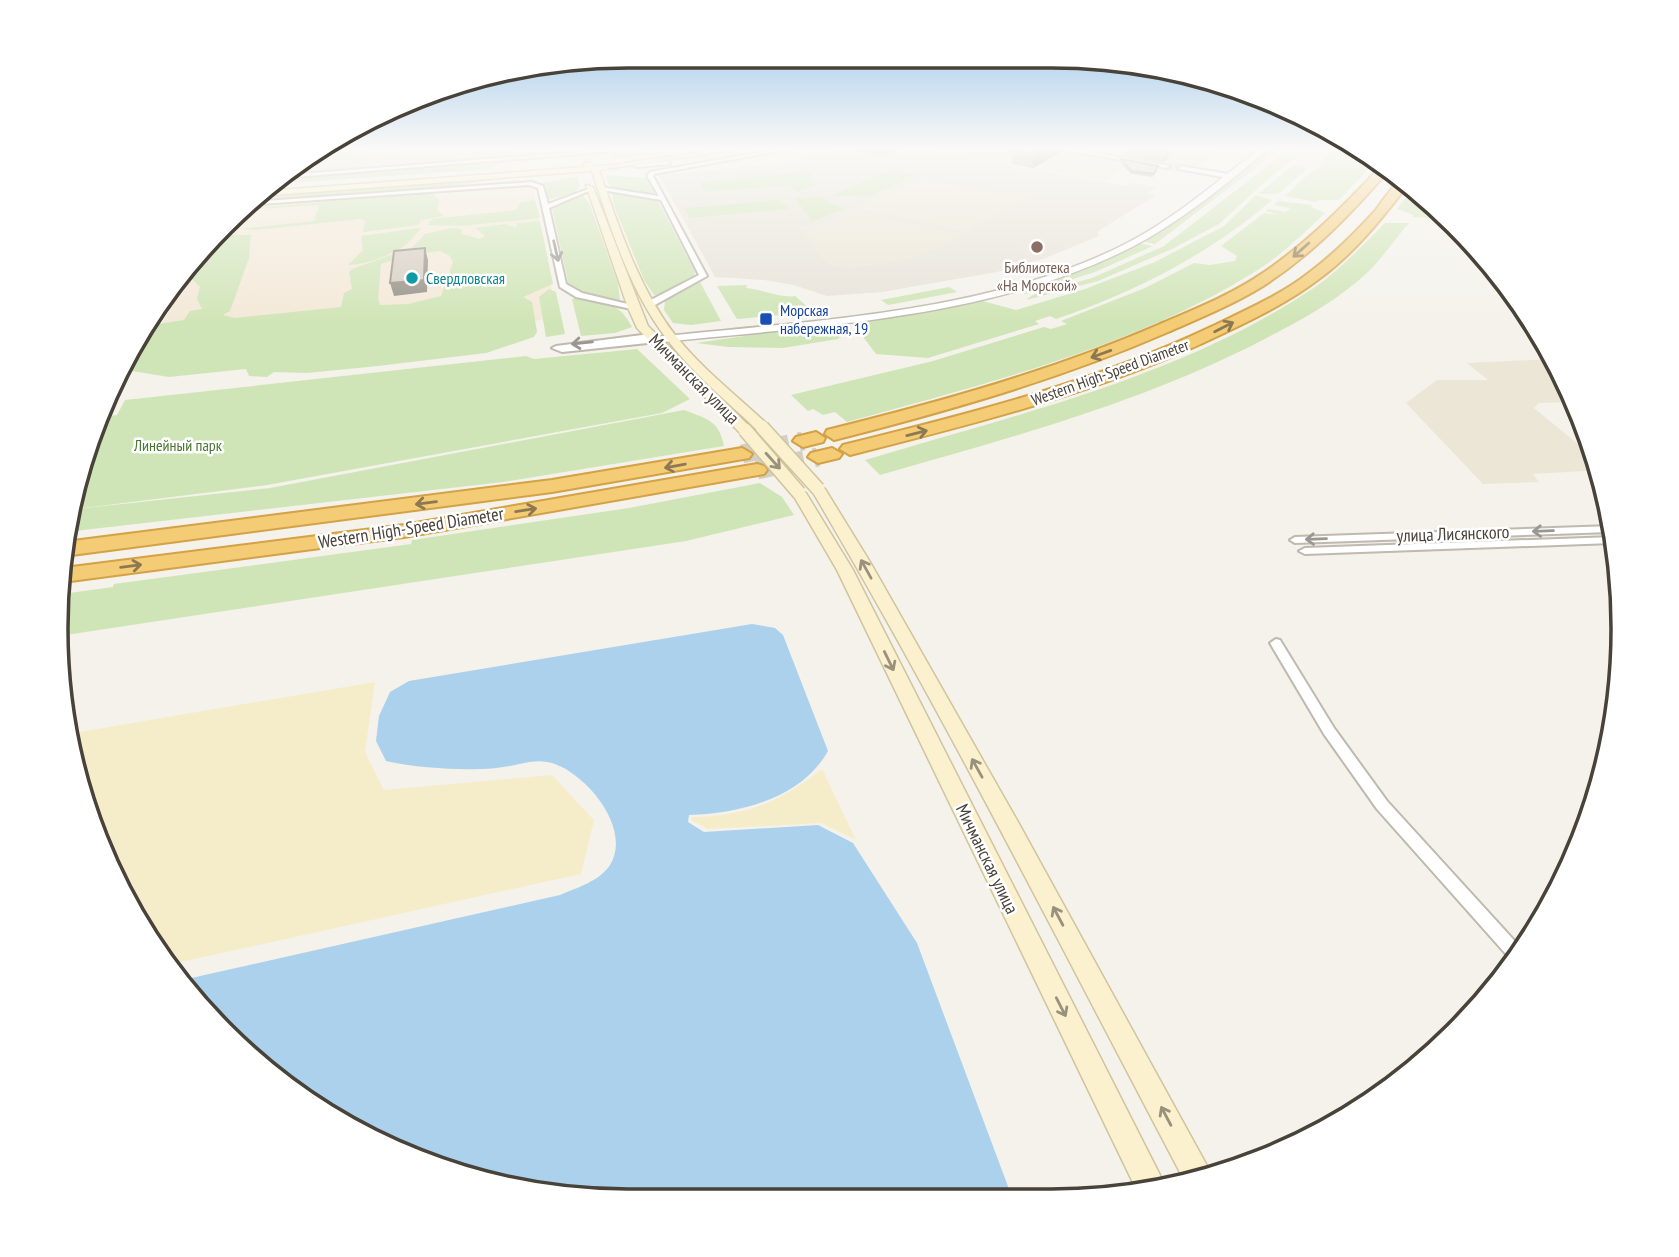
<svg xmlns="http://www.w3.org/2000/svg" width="1679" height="1257" font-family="'PT Sans Narrow',sans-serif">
<rect width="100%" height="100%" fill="#f4f2eb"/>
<path fill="#e8e3d9" d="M 323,147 L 515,147 L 516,156 L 290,173 Z
M 837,147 L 949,147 L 937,153 L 1127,186 L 1132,183 L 1156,187 L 1147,193 L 1156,195 L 1097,232 L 1099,236 L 1046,258 L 997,272 L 882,292 L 827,296 L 794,285 L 764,280 L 715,277 L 659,175 L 788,163 Z
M 1060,147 L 1226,147 L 1194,168 L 1186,167 L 1178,172 L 1157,168 L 1161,163 Z"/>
<path fill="#f4e9d8" d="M 530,147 L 616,147 L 618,150 L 531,156 Z
M 526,187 L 533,188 L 557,318 L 141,362 L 196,262 L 223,224 L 241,210 Z"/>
<path fill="#ece6d6" d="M 956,147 L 1038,147 L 1134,162 L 1105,181 L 943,153 Z
M 920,179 L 1028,198 L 967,232 L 856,208 Z
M 852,211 L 965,234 L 943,247 L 901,261 L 850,268 L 827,264 L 799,227 L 814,226 Z
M 1554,359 L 1564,376 L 1574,402 L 1539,403 L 1534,408 L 1596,459 L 1600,470 L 1533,474 L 1539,482 L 1483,484 L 1406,403 L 1437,380 L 1488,380 L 1467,363 Z"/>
<path fill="#d0e5b7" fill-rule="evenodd" d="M 378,147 L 401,147 L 401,150 L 377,154 L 384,157 L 304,162 C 329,143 353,160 378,147 Z
M 666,147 L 706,147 L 614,159 L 609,154 Z
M 1268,147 L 1283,147 L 1155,244 L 1141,241 Z
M 1292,147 L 1309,147 L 1269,178 L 1219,224 L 1172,249 L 1098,281 L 1026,300 L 1033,295 L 1092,278 L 1164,246 Z
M 1356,147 L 1377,160 L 1339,200 L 1318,200 L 1315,202 L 1285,196 L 1314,169 L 1323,167 L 1318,165 L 1336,148 Z
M 514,161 L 497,164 L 491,169 L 275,184 L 283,178 Z
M 1295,164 L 1308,168 L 1278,194 L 1258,194 Z
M 893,171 L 914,175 L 869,197 L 831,196 L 876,176 Z
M 809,172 L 816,185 L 797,192 L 790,185 L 706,192 L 699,182 Z
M 606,175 L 646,178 L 656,195 L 615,188 L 609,185 Z
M 577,177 L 580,187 L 574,193 L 548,200 L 546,186 L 542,183 Z
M 491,180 L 438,189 L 251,203 L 260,196 Z
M 1410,192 L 1438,218 L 1413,217 L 1414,215 L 1397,209 Z
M 433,193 L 439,201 L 437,209 L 443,216 L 421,220 L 419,225 L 363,232 L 365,221 L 361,219 L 255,230 L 240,229 L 314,221 L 319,205 L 259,209 L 260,207 Z
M 618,193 L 658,201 L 695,272 L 694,277 L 661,295 L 654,295 L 644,280 L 613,203 L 612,194 Z
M 577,195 L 583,195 L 590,205 L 618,284 L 620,300 L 579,293 L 569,286 L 552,208 Z
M 1256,195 L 1272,200 C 1208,255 1135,292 1056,319 L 1050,316 L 1035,321 L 1039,324 L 928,358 L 876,354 L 864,338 L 859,325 L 866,320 L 979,300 L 1016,310 L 1085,289 L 1155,262 L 1224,226 Z
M 823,197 L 830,204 L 844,209 L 812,221 L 794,198 Z
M 535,200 L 540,217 L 534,219 L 459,226 L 427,225 L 432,219 L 516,210 L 521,202 Z
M 778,200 L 790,209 L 690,218 L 684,208 Z
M 1278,201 L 1312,205 L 1311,207 L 1325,213 C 1303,234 1282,255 1256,271 C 1135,347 984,384 847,422 L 835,412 L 823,415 L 813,409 L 808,411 L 791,395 L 933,361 L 1044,327 L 1051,329 L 1067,324 L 1061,321 L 1145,288 L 1194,263 L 1210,265 L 1235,261 L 1237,256 L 1221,246 L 1264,213 L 1280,215 L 1266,211 L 1268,209 L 1286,212 L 1290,208 L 1274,205 Z
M 540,221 L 553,284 L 523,297 L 532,302 L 537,332 L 534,337 L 486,353 L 378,366 L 307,373 L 274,372 L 267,377 L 249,376 L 246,369 L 169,377 L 119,369 L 151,325 L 184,320 L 190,311 L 202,309 L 197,299 L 200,287 L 187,274 L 216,235 L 251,235 L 249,258 L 230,311 L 223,315 L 234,318 L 341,307 L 344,293 L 352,289 L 349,272 L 352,269 L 413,247 L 425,234 L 452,228 L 461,229 L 462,234 L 480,239 L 485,236 L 475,228 L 505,224 L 516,228 L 517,223 ZM 440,251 L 450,256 L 453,262 L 441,296 L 408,304 L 380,305 L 378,299 L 381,264 L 408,255 Z
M 1385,223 L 1409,223 C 1395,239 1383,257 1368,272 C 1337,301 1298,322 1261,341 C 1140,403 1010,438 880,475 L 865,460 C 1015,415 1184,376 1315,287 C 1341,269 1363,245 1385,223 Z
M 418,228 L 421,229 C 415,234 411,241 404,246 C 391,255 365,265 348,265 L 363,250 L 361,236 Z
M 1138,243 L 1153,246 L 1095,272 L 1026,294 L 1017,289 L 1056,279 Z
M 700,282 L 721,321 L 691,325 L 673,323 L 664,310 L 665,301 Z
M 747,285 L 746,288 C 760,289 784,299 795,296 L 813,312 L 737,319 L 717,286 Z
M 949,287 L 957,292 L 888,305 L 881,300 Z
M 549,289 L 556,292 L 565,334 L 546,337 L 539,297 Z
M 578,298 C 605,304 619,301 632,327 L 615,333 L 581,336 L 572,299 Z
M 829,325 L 841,336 L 838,339 L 783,348 L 728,347 L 696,343 L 758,334 L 759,330 Z
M 637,349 L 690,399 L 662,413 L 267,485 L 76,509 L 270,488 L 684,410 C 707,419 719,420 724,446 L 503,482 L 66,532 L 67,518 L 101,417 L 117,415 L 125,400 L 526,356 L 534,359 Z
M 760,483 L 782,497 L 794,515 L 686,541 L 59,636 L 61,611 L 70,609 L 61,610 L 62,594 L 113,587 L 114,584 L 411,544 L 412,540 L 629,508 Z"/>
<path fill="#f5edca" d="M 375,682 L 365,752 L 384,790 L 552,775 L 594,820 L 581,874 L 167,965 L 99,847 L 73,733 Z
M 822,769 L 856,840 L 821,823 L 708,829 L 691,820 L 692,817 C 746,816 781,802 822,769 Z"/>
<path fill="#acd1ec" d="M 752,624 L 775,628 L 783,635 L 828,751 C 802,798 739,814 689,815 L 688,822 L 704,832 L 818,825 L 853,843 L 917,943 L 1012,1197 L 591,1200 L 445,1171 L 343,1124 L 251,1059 L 178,981 L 560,895 C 576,888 600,881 610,865 C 632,829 588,776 555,764 C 536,757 522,765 503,767 C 474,772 415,768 386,761 L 376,741 L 379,716 L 390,692 L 409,681 Z"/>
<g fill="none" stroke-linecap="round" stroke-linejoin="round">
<path stroke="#d2cfc7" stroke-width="6" stroke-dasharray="6 2.5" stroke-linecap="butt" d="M 1167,166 L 1181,168"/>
<path stroke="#d2cfc7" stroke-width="19" stroke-dasharray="19 10" stroke-linecap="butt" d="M 742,454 L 803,441
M 757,470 L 818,457"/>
<defs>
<path id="minor" d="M 640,147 L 664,147 L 283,178 L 287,175 Z
M 788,147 L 800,147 L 654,174 L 653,176 L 707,276 L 653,306 L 647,306 L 647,302 L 699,275 L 661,200 L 602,190 L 600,187 L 659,196 L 647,176 L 650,172 Z
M 1047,147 L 1060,147 L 1170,166 L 1167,168 Z
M 668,161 L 670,164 L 637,167 L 634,165 Z
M 1181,166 L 1228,174 L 1231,176 L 1228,178 L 1179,169 Z
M 532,182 L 543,186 L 548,204 L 591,188 L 591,190 L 549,208 L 566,284 L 582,293 L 636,306 L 636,310 L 576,297 L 560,287 L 538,188 L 529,185 L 248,205 L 252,202 Z
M 650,334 L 654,336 L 653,338 L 657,338 L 657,342 L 562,352 L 552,348 L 556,346 Z
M 1611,526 L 1611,532 L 1295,543 L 1290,540 L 1295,537 Z
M 1613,537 L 1613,543 L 1305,554 L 1299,551 L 1305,548 Z
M 1276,639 L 1280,640 L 1334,728 L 1387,801 L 1522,949 L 1513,962 L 1377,809 L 1324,734 L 1270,643 Z"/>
<path id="tertiary" d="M 1262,147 L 1269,147 C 1234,180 1175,225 1132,247 C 989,320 811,326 654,343 L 649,340 L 654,337 C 806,321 990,314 1127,243 C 1176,218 1218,180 1262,147 Z"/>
<path id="secondary" d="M 733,147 L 753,147 L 599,170 C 619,227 638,287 675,335 C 701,368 736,395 767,424 L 769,427 L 762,431 L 757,430 C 726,400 692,373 666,338 C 629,289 611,229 592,171 L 260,196 L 266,191 L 586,167 L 583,164 L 587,162 L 596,166 L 613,165 Z
M 586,185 L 593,187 L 648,326 L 750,427 L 750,433 L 740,433 L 637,328 L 628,308 Z
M 818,485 L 825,489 L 870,562 L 1018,822 L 1211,1173 L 1184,1180 C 1062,949 944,714 811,489 Z
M 799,489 L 806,493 L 853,570 L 1165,1185 L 1138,1193 L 837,570 L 792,493 Z"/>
<path id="motorway" d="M 1381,166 L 1388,171 C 1351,214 1311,255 1263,286 C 1234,304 1200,318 1168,332 C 1060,379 948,411 834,440 L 825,434 L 827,430 C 940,402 1051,371 1158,325 C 1193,310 1231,295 1263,273 C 1307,243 1345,205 1381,166 Z
M 1399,181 L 1406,187 C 1380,221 1353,254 1319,279 C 1289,302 1255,318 1222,334 C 1104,391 977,423 850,455 L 840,449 L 843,445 C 969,414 1095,382 1213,326 C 1246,310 1281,295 1310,272 C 1334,254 1356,232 1376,210 C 1383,200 1391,189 1399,181 Z
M 816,432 L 825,438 L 823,442 L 803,447 L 793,441 L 796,437 Z
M 742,448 L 752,454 L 749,458 L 552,492 L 64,556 L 65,542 L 552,480 Z
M 832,448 L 842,454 L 839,458 L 818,463 L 808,457 L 811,453 Z
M 757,464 L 764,466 L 767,470 L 764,474 L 404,537 L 63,582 L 64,568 L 404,525 Z"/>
</defs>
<use href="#minor" stroke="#bfb9ae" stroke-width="4"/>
<use href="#tertiary" stroke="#bfb9ae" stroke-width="3"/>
<use href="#secondary" stroke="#d0c49e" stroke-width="3"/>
<use href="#motorway" stroke="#d3a146" stroke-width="4"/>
<use href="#minor" fill="#fff" fill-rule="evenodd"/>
<use href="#tertiary" fill="#fff" fill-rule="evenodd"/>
<use href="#secondary" fill="#fbf1ce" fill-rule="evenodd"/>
<use href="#motorway" fill="#f4cc76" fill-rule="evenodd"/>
<defs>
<path id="secondary-bridge" d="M 762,427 L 818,489
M 745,430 L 799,493"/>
</defs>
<use href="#secondary-bridge" stroke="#d0c49e" stroke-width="16" stroke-linecap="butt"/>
<use href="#secondary-bridge" stroke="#fbf1ce" stroke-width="13"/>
</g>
<path fill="#b7b0a6" d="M 864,147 L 905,147 L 883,156 L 860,152 L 860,149 Z
M 1126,147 L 1170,147 L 1168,158 L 1163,162 L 1125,156 Z
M 1013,151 L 1061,152 L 1033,168 L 1012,164 Z
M 1121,159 L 1157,169 L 1153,177 L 1131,174 L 1121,163 Z"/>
<path fill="#959087" d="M 897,147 L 905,147 L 883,156 L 883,153 Z
M 1048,147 L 1062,147 L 1061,152 L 1033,168 L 1034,154 Z
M 1165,147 L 1170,147 L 1168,158 L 1163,162 Z
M 425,248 L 428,260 L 427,292 L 394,296 L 390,283 Z"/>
<path fill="#d5cdc1" stroke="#959087" stroke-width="2" d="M 864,147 L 897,147 L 883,153 L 860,149 Z
M 1021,147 L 1048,147 L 1034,154 L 1013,151 Z
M 1121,159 L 1158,166 L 1154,174 L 1131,171 Z
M 425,248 L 424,280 L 390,283 L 394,251 Z"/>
<defs><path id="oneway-shaft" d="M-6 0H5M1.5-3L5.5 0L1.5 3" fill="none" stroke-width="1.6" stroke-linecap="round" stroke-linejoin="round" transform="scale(1.75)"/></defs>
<g stroke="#8d7951">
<use href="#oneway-shaft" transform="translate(1301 250) rotate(138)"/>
<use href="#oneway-shaft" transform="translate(1224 327) rotate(-27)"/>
<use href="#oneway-shaft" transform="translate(1101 354) rotate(160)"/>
<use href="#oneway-shaft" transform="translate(917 433) rotate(-14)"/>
<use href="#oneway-shaft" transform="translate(675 466) rotate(170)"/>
<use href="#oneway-shaft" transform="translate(426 503) rotate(173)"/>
<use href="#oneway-shaft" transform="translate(526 510) rotate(-9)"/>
<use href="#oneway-shaft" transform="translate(131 566) rotate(-7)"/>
</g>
<g stroke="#9a9792">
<use href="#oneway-shaft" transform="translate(556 251) rotate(77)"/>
<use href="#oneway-shaft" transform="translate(582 343) rotate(174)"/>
<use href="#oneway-shaft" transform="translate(1543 531) rotate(178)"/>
<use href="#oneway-shaft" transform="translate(1316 539) rotate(178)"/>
</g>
<g stroke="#99917c">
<use href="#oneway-shaft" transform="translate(773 461) rotate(48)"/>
<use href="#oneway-shaft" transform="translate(866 569) rotate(-119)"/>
<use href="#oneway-shaft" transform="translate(889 661) rotate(64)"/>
<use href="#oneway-shaft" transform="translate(977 768) rotate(-119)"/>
<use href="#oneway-shaft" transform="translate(1058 916) rotate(-118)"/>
<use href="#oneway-shaft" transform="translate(1061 1007) rotate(63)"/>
<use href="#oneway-shaft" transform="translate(1166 1116) rotate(-118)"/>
</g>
<linearGradient id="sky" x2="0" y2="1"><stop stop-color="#90c0ea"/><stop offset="0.46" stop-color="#faf9f6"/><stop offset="1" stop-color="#faf9f6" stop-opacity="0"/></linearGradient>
<rect width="1679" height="323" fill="url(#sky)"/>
<circle fill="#8d6e63" stroke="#fff" stroke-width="2.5" cx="1037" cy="247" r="7"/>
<circle fill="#0f9aa8" stroke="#fff" stroke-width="2.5" cx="412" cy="278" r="7"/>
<rect fill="#1a4fb4" stroke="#fff" stroke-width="2.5" x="759" y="312" width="14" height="14" rx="3.5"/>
<g text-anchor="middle" stroke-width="5" stroke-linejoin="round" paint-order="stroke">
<g font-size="16" fill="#785e54" stroke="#fff">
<text x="1037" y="273">Библиотека<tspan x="1037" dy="18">«На Морской»</tspan></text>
</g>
<g font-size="16" fill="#0d838f" stroke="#fff" text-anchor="start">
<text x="426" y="284">Свердловская</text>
</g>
<g font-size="16" fill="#164399" stroke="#fff" text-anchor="start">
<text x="780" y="316">Морская<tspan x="780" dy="18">набережная, 19</tspan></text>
</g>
<g font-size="16" fill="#484239" stroke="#fff">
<text transform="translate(1110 372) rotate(-20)" y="6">Western High-Speed Diameter</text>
</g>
<g font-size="16" fill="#497630" stroke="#fff">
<text x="178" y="451">Линейный парк</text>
</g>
<g font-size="18" fill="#484239" stroke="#fff">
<text transform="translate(694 379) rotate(45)" y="6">Мичманская улица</text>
<text transform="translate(411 528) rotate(-9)" y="6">Western High-Speed Diameter</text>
<text transform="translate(1453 534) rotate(-2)" y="6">улица Лисянского</text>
<text transform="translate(987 859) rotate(64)" y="6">Мичманская улица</text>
</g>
</g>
<path d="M0 0H1679V1257H0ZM628 68H1051A560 560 0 0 1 1611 628V629A560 560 0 0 1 1051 1189H628A560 560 0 0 1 68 629V628A560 560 0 0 1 628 68Z" fill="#fff" fill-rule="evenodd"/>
<path fill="none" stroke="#484239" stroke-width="3.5" d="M628 68H1051A560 560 0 0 1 1611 628V629A560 560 0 0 1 1051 1189H628A560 560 0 0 1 68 629V628A560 560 0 0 1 628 68Z"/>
</svg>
